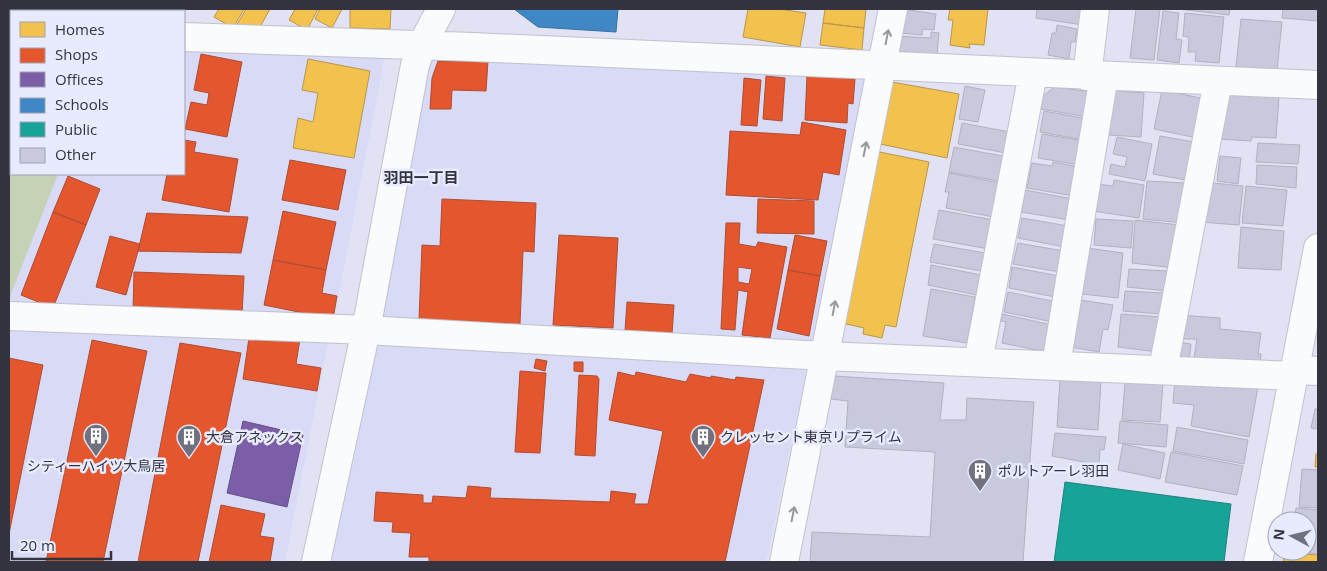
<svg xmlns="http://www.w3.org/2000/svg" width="1327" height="571" font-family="'Open Sans','Noto Sans JP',sans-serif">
<rect width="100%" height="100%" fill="#e1e2f3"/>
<path fill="#d8daf6" d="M 9,9 L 60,9 L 58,11 L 11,11 L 11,174 L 184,174 L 184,48 L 385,55 L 333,325 L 9,311 Z
M 432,56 L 869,74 L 820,346 L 382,322 Z
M 9,321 L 330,333 L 285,562 L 9,562 Z
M 377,339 L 794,362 L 806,373 L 766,562 L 331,562 Z"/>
<path fill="#c6d2b5" d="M 11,130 L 11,174 L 58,174 L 9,299 L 9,134 Z"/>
<path fill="#f2c14e" stroke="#b9974a" d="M 101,9 L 122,9 L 120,11 L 100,11 Z
M 219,9 L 244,9 L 233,28 L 214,17 Z
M 246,9 L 270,9 L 260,27 L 236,26 Z
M 295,9 L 318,9 L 307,30 L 289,20 Z
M 320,9 L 342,9 L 332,28 L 315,19 Z
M 350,9 L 391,9 L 390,29 L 350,28 Z
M 748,9 L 779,9 L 806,13 L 800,47 L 743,37 Z
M 825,9 L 866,9 L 864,28 L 823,23 Z
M 950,9 L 988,9 L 984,45 L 969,44 L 970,48 L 950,45 L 953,20 L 948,20 Z
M 823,23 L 864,28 L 862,50 L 820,45 Z
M 308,59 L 370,71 L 354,158 L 293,148 L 298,118 L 313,122 L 318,93 L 302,90 Z
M 892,82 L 959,94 L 947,158 L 880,144 Z
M 875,151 L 929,162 L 896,327 L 885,325 L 882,338 L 863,334 L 864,328 L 842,323 Z
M 1316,454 L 1318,454 L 1318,467 L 1315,467 Z
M 1285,553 L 1318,555 L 1318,562 L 1283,562 Z"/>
<path fill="#e4572e" stroke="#af4c33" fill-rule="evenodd" d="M 201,54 L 242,62 L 227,137 L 185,129 L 191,102 L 207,105 L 209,93 L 194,90 Z
M 438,61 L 488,61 L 486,91 L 452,90 L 451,109 L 430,109 L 432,78 Z
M 807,75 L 855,79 L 853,104 L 848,103 L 847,123 L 805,120 Z
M 766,76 L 785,78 L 782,121 L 763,119 Z
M 744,78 L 761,80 L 757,126 L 741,125 Z
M 802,122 L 846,130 L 839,175 L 823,172 L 818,200 L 726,195 L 730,131 L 800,135 Z
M 184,140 L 196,142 L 194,152 L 238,159 L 229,212 L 162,200 L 167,174 L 184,174 Z
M 290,160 L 346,170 L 338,210 L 282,200 Z
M 68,176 L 100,189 L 86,225 L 53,212 Z
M 442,199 L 536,203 L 534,252 L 523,251 L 520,324 L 419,320 L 422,245 L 440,246 Z
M 758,199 L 814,201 L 814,234 L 757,233 Z
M 283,211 L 336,222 L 326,270 L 273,260 Z
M 53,212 L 86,225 L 53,308 L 21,295 Z
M 147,213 L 248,217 L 241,253 L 138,251 Z
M 726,223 L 740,223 L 739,244 L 756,247 L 758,242 L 787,247 L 770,338 L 742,335 L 748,292 L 738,290 L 735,330 L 721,329 ZM 738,267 L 752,269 L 749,284 L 738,282 Z
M 559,235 L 618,238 L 613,328 L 553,325 Z
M 795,235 L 827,241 L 820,276 L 788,270 Z
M 110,236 L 140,244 L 126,295 L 96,287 Z
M 273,260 L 326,270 L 322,293 L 337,296 L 333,319 L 264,305 Z
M 788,270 L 820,276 L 809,336 L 777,329 Z
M 134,272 L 244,276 L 242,315 L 133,310 Z
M 627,302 L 674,305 L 672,334 L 625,331 Z
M 250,331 L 300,339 L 296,364 L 321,368 L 317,391 L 243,379 Z
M 92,340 L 147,351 L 103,562 L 46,562 Z
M 180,343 L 241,353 L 198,562 L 138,562 Z
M 9,358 L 43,365 L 9,534 Z
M 536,359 L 547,361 L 545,371 L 534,368 Z
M 574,362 L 583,362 L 583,372 L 574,371 Z
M 520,371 L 546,373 L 540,453 L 515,452 Z
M 618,372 L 635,376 L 636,372 L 686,382 L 690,374 L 711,378 L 711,376 L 735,380 L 736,377 L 764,380 L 725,562 L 429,562 L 429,557 L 409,557 L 411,533 L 392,532 L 393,522 L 374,521 L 376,492 L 423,495 L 423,503 L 432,503 L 433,496 L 466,498 L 468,486 L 491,488 L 490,498 L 610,502 L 611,491 L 636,494 L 634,504 L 648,504 L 663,431 L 609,420 Z
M 579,375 L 597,376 L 599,379 L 595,456 L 575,455 Z
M 221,505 L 265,514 L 260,536 L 274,538 L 270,562 L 209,562 Z"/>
<path fill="#7b5ea7" stroke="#655188" d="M 243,421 L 303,435 L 287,507 L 227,493 Z"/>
<path fill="#3f88c5" stroke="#3b6f9d" d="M 514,9 L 618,9 L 616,32 L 538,27 Z"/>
<path fill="#17a398" stroke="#1f827e" d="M 1065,482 L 1231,504 L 1224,562 L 1054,562 Z"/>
<path fill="#c8c9dc" stroke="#b1b2bf" d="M 903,9 L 936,14 L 934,30 L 923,29 L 922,35 L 900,33 Z
M 1037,9 L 1085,9 L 1083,25 L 1036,18 Z
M 1136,9 L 1160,9 L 1154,60 L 1130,58 Z
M 1178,9 L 1230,9 L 1229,15 Z
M 1283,9 L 1318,9 L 1318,21 L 1282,18 Z
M 1163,11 L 1179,13 L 1176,39 L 1182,40 L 1179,63 L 1157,60 Z
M 1185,13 L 1224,17 L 1219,63 L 1195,61 L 1196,52 L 1188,52 L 1189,37 L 1183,36 Z
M 1241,19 L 1282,22 L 1277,70 L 1236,67 Z
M 1057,25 L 1077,29 L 1075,42 L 1071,42 L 1069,59 L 1048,55 L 1052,33 L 1056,33 Z
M 931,32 L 939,33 L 937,55 L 894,51 L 896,36 L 931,38 Z
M 965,86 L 985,90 L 978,122 L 959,119 Z
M 1054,87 L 1092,92 L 1088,117 L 1041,109 L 1043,96 Z
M 1113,90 L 1144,93 L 1141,137 L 1109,135 Z
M 1162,90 L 1205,99 L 1197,138 L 1154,129 Z
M 1231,95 L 1279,97 L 1276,138 L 1252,137 L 1251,141 L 1219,139 L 1226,99 Z
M 1044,111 L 1088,119 L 1084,140 L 1040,132 Z
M 962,123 L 1010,132 L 1006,153 L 958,144 Z
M 1042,134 L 1084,141 L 1080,165 L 1038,158 Z
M 1160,136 L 1194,142 L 1186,180 L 1153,174 Z
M 1117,137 L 1152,144 L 1145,181 L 1109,174 L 1111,164 L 1125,167 L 1127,157 L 1113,154 Z
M 1258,143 L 1300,145 L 1298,164 L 1256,162 Z
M 954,147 L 1008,157 L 1004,182 L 949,172 Z
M 1220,156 L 1241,158 L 1238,184 L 1217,181 Z
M 1053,162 L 1079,167 L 1074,196 L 1027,188 L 1032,163 L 1052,166 Z
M 1257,165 L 1297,167 L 1296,188 L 1256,184 Z
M 949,173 L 1000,183 L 994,217 L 946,208 L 949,192 L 945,192 Z
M 1114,180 L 1144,185 L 1139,218 L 1093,211 L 1097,184 L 1113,186 Z
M 1147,181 L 1185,183 L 1183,223 L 1143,219 Z
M 1204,182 L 1243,186 L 1239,225 L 1200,222 Z
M 1246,186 L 1287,190 L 1283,226 L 1242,223 Z
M 1025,190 L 1073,199 L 1070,220 L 1021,212 Z
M 939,210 L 994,220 L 989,249 L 933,239 Z
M 1022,218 L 1068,226 L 1064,247 L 1018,238 Z
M 1096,219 L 1133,221 L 1131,248 L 1094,245 Z
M 1135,220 L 1180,225 L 1175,268 L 1132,263 Z
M 1241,227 L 1284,231 L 1281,270 L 1238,268 Z
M 1018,243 L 1064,251 L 1060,272 L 1013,264 Z
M 934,244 L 985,253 L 982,271 L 930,262 Z
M 1087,248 L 1123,253 L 1118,298 L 1082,294 Z
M 931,265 L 981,275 L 977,295 L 928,285 Z
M 1012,267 L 1059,276 L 1055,297 L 1009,288 Z
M 1129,269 L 1168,271 L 1167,291 L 1127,287 Z
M 931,289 L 975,297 L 967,343 L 923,336 Z
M 1125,291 L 1163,293 L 1161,314 L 1123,311 Z
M 1008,292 L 1057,302 L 1053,322 L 1004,312 Z
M 1080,300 L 1113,305 L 1108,330 L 1103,329 L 1099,352 L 1071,347 Z
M 1002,314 L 1053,325 L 1050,344 L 1041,351 L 1002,343 L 1006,322 L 1001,321 Z
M 1121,314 L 1163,317 L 1158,352 L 1118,347 Z
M 1179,315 L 1220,318 L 1220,329 L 1261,333 L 1258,354 L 1261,354 L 1260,365 L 1194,358 L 1197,339 L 1177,339 Z
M 1179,342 L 1191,344 L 1189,362 L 1176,360 Z
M 834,376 L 944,383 L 940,420 L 966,420 L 967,398 L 1034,402 L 1023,562 L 810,562 L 812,532 L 930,537 L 935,452 L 845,447 L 848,401 L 831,399 Z
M 1060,379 L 1101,381 L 1098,430 L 1057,427 Z
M 1175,379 L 1258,387 L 1249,437 L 1191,426 L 1194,405 L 1173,403 Z
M 1125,382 L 1163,384 L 1160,422 L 1122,420 Z
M 1315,409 L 1318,409 L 1318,429 L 1311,428 Z
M 1120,421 L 1168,425 L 1166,447 L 1118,443 Z
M 1177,427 L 1248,440 L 1244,464 L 1173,451 Z
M 1055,433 L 1106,437 L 1104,450 L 1100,449 L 1099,465 L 1052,456 Z
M 1123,444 L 1165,453 L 1160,479 L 1118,470 Z
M 1171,452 L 1243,466 L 1237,495 L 1165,482 Z
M 1302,469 L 1318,470 L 1318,508 L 1299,507 Z
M 1296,508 L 1318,510 L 1318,554 L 1289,551 L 1307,551 L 1307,521 L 1294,521 Z"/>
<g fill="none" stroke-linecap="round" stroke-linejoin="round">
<defs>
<path id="minor" d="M 139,11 L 141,9
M 184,37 L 473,47 L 1318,85
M 1087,76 L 1095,9
M 9,316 L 366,330 L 825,356 L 1295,376
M 978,362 L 1033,73
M 1056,365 L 1104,76
M 1163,369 L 1218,81
M 1296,370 L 1318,371
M 316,562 L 366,330 L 415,65 L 422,45 L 441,9
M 784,562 L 893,9
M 1258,562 L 1318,248"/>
</defs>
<use href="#minor" stroke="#c0c1ce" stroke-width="30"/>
<use href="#minor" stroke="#fafbfd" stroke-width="28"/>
<defs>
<path id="rail" d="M 19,11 L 20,9
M 42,11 L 43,9
M 9,31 L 11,26
M 9,75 L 11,70"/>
</defs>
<use href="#rail" stroke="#c0c0c4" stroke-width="5.5"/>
<use href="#rail" stroke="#e8eafd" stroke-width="4" stroke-dasharray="11" stroke-linecap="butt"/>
</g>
<defs><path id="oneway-shaft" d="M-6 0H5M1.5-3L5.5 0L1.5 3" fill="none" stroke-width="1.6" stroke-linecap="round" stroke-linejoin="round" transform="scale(1.25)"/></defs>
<g stroke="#96989e">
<use href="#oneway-shaft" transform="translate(887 37) rotate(-79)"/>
<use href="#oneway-shaft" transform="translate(865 149) rotate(-79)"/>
<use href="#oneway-shaft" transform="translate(834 308) rotate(-79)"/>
<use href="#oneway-shaft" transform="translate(793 514) rotate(-79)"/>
</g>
<defs>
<symbol id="building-pin" viewBox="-11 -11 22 30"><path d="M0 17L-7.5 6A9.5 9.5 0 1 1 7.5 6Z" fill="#70717f" stroke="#e8eafd"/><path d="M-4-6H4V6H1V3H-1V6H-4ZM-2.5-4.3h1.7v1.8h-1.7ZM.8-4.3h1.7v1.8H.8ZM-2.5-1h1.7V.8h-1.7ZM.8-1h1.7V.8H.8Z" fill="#fff"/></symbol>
</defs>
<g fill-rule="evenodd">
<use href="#building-pin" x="82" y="422" width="28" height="38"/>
<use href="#building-pin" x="175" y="423" width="28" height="38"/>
<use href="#building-pin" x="689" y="423" width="28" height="38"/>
<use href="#building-pin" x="966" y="457" width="28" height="38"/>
</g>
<g text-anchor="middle" stroke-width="5" stroke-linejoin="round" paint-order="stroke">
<g font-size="14" fill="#333440" stroke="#e8eafd" text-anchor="start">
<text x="206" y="442">大倉アネックス</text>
<text x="720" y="442">クレッセント東京リプライム</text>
<text x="96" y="471" text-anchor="middle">シティーハイツ大鳥居</text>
<text x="998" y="476">ポルトアーレ羽田</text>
</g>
<g font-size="15" font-weight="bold" fill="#333440" stroke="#e8eafd">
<text x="421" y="183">羽田一丁目</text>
</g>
</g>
<rect width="1327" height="571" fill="none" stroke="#333440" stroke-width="20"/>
<rect x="10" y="10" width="175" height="165" fill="#e8eafd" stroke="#a0a1b1"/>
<rect x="20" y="22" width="25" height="15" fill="#f2c14e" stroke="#a0a1b1"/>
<text x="55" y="35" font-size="15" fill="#333440">Homes</text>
<rect x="20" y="48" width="25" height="15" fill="#e4572e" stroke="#a0a1b1"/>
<text x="55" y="60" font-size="15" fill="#333440">Shops</text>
<rect x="20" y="72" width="25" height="15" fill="#7b5ea7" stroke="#a0a1b1"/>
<text x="55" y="85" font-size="15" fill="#333440">Offices</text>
<rect x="20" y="98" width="25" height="15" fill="#3f88c5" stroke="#a0a1b1"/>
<text x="55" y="110" font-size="15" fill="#333440">Schools</text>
<rect x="20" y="122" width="25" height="15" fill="#17a398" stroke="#a0a1b1"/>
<text x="55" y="135" font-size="15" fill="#333440">Public</text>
<rect x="20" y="148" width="25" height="15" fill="#c8c9dc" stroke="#a0a1b1"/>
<text x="55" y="160" font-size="15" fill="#333440">Other</text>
<g transform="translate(1292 536) rotate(277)"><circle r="24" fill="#e8eafd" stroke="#a0a1b1"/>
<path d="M0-4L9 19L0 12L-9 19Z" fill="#70717f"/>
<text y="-8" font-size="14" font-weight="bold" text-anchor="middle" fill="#333440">N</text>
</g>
<path d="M12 551v8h99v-8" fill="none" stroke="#333440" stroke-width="2.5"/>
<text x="20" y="551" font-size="15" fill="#333440" stroke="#e8eafd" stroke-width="4" paint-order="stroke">20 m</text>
</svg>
